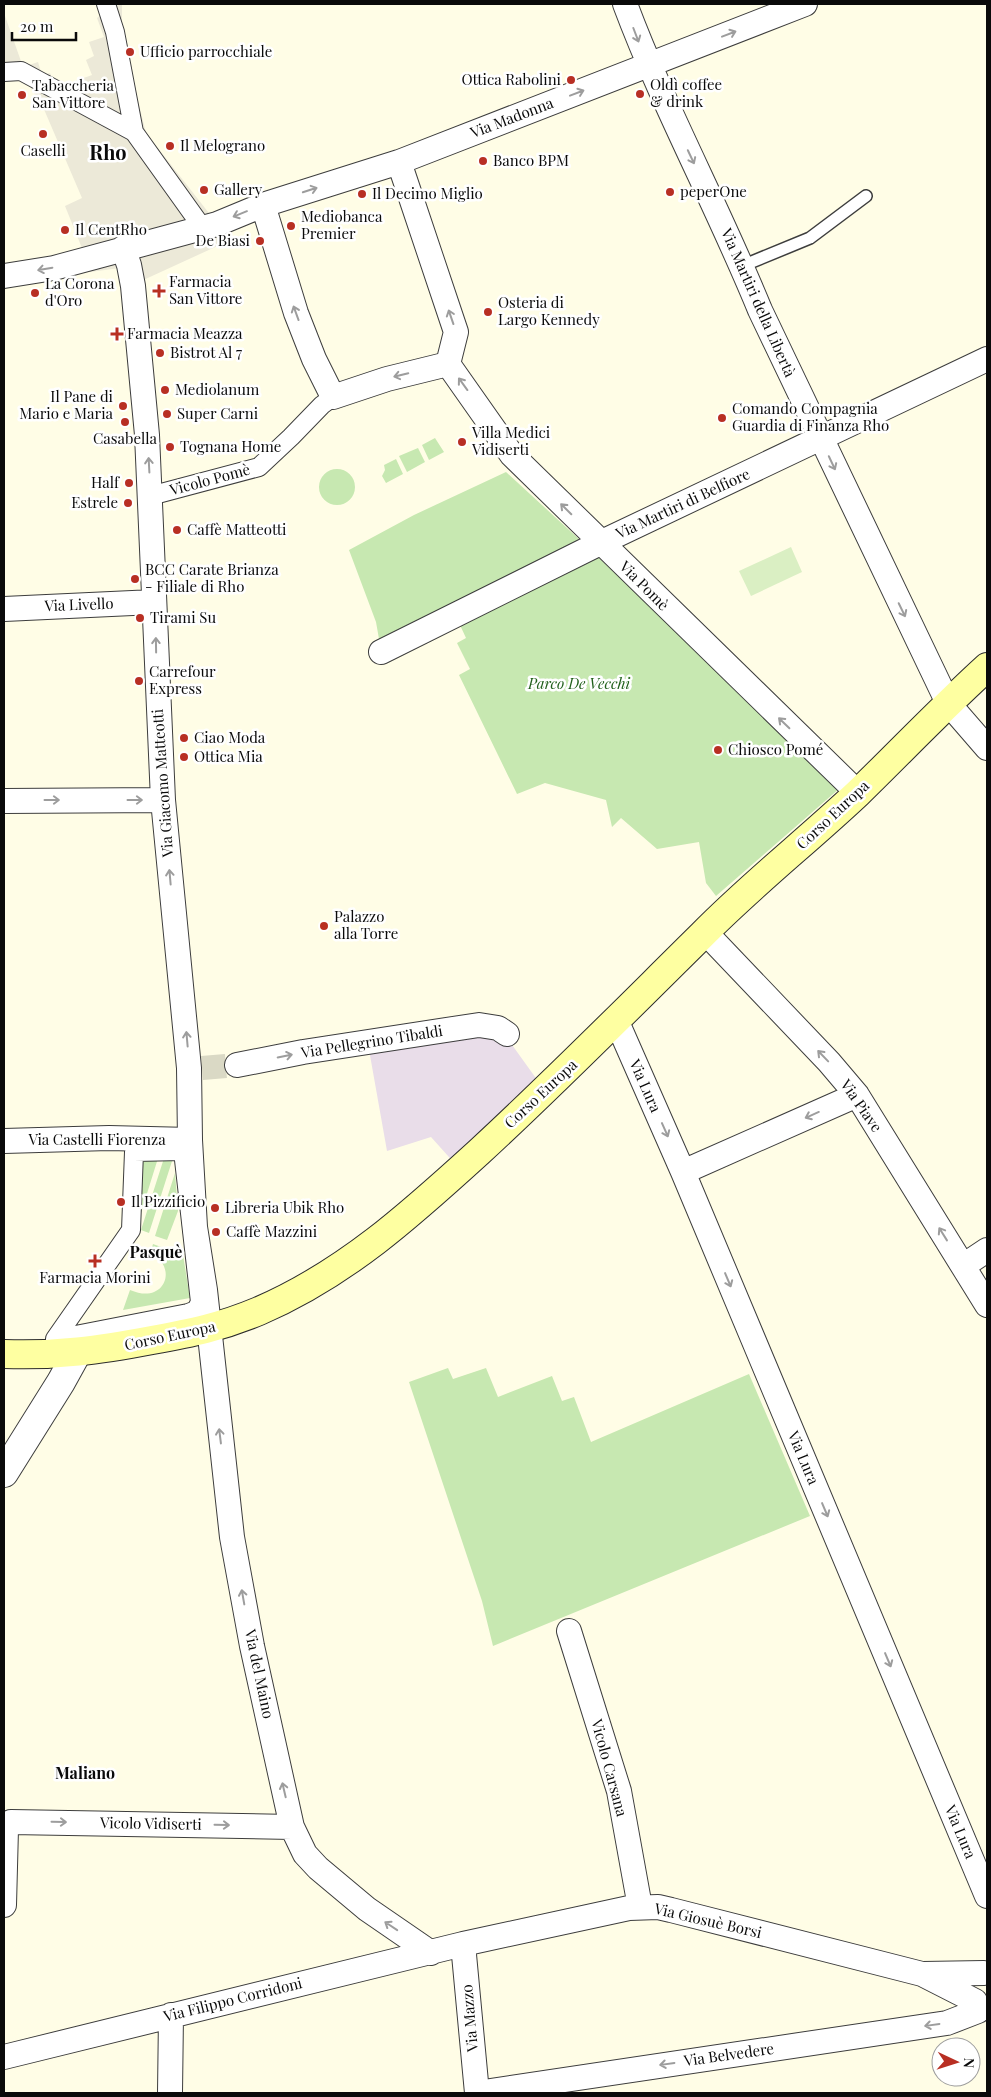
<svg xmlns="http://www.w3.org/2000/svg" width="991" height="2097" font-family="'Playfair Display',serif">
<rect width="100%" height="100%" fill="#fffde6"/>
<path fill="#e9dde9" d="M 505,1035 L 543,1088 L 457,1166 L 431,1137 L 387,1151 L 368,1044 Z"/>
<path fill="#c7e8b1" d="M 435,438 L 444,452 L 429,460 L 422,445 Z
M 418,448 L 425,462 L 407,472 L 399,456 Z
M 396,459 L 403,474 L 386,483 L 382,476 L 385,470 L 384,465 Z
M319 487a18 18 0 1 1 36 0a18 18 0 1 1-36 0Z
M 506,472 L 580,540 L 379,639 L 376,622 L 349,550 L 414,515 Z
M 598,557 L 840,788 L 716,896 L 706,883 L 699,842 L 657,849 L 621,818 L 612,827 L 606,800 L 545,783 L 517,794 L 459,675 L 470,669 L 457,643 L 466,638 L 460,625 Z
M 143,1155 L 159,1155 L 140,1216 Z
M 165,1155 L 173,1158 L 149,1233 L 141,1230 Z
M 175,1173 L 178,1211 L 167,1240 L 155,1236 Z
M 153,1244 L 183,1255 L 190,1298 L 123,1310 L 130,1290 C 167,1306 178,1264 150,1254 Z
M 448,1368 L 453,1379 L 486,1368 L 498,1397 L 552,1376 L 562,1401 L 574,1397 L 591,1442 L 749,1374 L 810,1516 L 493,1646 L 482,1601 L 409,1382 Z"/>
<path fill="#daefc3" d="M 791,547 L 802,572 L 751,596 L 739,571 Z"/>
<path fill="#ece9d8" d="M 96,4 L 122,4 L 122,36 L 146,133 L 212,217 L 224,243 L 139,282 L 120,268 L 90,272 L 86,258 L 65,206 L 82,198 L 43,107 L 23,76 L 18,75 L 4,82 L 4,13 L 23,67 L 38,62 L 42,75 L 50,73 L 56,88 L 92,75 L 86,60 L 94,56 L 89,42 L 104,37 L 97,18 L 100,16 Z"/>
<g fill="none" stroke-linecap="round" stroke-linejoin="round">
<path stroke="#dad9c5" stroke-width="24" stroke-dasharray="24 12" stroke-linecap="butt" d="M 202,1068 L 237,1065"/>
<defs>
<path id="service" d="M 742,266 L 810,238 L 866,196"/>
<path id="pedestrian" d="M 106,4 L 115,32 L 134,132 L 202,227
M 4,72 L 21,71 L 134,132
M 150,496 L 259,467 L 291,437 L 322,405 L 333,397
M 183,1151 L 200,1302 L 196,1310 L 188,1313 L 55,1339 L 131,1230 L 134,1152 Z"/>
<path id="minor" d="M 625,4 C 664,108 718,207 760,310 L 948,703 L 987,748
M 399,162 L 456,332 L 448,364
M 263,205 L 296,313 L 314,359 L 333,397 L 387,379 L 448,364
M 123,248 L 129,265 L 133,286 L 147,435 L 163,800 L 189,1068 L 190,1140 L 195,1227 L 205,1290 L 232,1537 L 252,1646 L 292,1827 L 305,1854 L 318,1868 L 367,1909 L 431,1953
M 4,276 L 54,268 L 217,224 L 263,205 L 399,162 L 805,4
M 448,364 L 512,455 L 858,793
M 4,609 L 154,602
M 381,652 L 600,543 L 987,359
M 4,801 L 163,800
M 705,932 L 829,1062 L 857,1095 L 987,1305
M 617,1022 L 683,1172 L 987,1896
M 237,1065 L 303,1052 L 479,1025 L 498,1028 L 507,1034
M 4,1141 L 109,1138 L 190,1140
M 683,1172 L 857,1095
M 963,1266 L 987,1250
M 569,1631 L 619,1791 L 640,1907
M 4,1905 L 6,1829 L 11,1822 L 292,1827
M 463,1944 L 477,2093
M 923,1974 L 984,1973
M 4,2057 L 463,1944 L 629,1908 L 658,1907 L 671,1910 L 922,1974 L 975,2001
M 170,2093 L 171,2015
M 477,2093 L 947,2023 L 978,2011"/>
<path id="tertiary" d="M 4,1473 L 61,1382 L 77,1353"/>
<path id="secondary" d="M 4,1354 C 57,1356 99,1350 152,1340 C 191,1333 221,1327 259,1311 C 345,1274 411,1214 479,1152 C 556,1081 628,1008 702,935 C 751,885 807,841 858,793 C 901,751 943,707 987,667"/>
</defs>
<use href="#service" stroke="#3d3d3d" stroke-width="14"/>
<use href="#pedestrian" stroke="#3d3d3d" stroke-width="20"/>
<use href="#minor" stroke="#3d3d3d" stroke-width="26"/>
<use href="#tertiary" stroke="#3d3d3d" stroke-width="30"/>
<use href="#secondary" stroke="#2c2c2c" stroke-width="30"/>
<use href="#service" stroke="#fff" stroke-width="11"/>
<use href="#pedestrian" stroke="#fff" stroke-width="18"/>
<use href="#minor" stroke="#fff" stroke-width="24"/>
<use href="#tertiary" stroke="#fff" stroke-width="28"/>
<use href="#secondary" stroke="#feffa1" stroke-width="28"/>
</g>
<defs><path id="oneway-shaft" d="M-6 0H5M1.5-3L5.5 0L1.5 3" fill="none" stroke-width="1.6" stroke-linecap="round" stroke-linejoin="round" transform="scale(1.25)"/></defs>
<g stroke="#9d9d9d">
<use href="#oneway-shaft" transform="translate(729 34) rotate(-21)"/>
<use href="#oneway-shaft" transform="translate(636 35) rotate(69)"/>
<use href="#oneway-shaft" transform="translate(577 93) rotate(-21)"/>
<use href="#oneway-shaft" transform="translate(691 157) rotate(65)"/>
<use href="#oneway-shaft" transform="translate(310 190) rotate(-18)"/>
<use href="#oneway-shaft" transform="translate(240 214) rotate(158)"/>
<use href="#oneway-shaft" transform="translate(45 269) rotate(170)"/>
<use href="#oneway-shaft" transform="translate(296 313) rotate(-110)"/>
<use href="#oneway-shaft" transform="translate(451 317) rotate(-109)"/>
<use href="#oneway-shaft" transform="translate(401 375) rotate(166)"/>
<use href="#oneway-shaft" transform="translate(463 384) rotate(-126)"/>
<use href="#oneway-shaft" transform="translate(832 463) rotate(65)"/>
<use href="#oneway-shaft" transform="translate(149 465) rotate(-93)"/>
<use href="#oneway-shaft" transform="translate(566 509) rotate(-135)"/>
<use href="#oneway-shaft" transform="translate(902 610) rotate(64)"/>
<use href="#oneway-shaft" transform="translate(156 645) rotate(-91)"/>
<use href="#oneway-shaft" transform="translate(784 723) rotate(-136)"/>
<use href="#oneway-shaft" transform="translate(52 800)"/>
<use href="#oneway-shaft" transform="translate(135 800)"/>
<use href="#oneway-shaft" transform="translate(170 877) rotate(-95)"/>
<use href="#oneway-shaft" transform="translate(187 1039) rotate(-95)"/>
<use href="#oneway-shaft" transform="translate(285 1056) rotate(-11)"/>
<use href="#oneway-shaft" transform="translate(823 1056) rotate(-134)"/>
<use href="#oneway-shaft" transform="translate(812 1115) rotate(156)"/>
<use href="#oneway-shaft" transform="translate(665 1130) rotate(66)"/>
<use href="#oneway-shaft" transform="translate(943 1234) rotate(-122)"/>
<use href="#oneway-shaft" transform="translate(728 1280) rotate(67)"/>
<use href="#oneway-shaft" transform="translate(220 1436) rotate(-97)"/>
<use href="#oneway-shaft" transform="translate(825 1510) rotate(67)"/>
<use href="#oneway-shaft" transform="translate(243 1597) rotate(-100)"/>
<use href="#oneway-shaft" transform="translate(888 1660) rotate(67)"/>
<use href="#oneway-shaft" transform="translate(284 1790) rotate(-103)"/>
<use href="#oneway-shaft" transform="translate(59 1822) rotate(1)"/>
<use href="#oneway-shaft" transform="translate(222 1825) rotate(1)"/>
<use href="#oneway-shaft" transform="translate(391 1926) rotate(-146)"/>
<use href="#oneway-shaft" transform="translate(932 2025) rotate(172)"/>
<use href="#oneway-shaft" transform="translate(667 2064) rotate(172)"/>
</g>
<g fill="#b82f23" stroke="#fff" stroke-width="2">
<circle cx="130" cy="52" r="5"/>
<circle cx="571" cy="80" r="5"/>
<circle cx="640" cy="94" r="5"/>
<circle cx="22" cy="95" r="5"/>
<circle cx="43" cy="134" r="5"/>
<circle cx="170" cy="146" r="5"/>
<circle cx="483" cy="161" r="5"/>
<circle cx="204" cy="190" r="5"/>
<circle cx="670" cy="192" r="5"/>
<circle cx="362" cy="194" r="5"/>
<circle cx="291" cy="226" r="5"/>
<circle cx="65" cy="230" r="5"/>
<circle cx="260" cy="241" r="5"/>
<path d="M156.5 283.5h5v5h5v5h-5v5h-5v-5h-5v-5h5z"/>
<circle cx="35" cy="293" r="5"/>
<circle cx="488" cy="312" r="5"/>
<path d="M114.5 326.5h5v5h5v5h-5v5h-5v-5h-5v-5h5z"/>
<circle cx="160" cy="353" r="5"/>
<circle cx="165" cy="390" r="5"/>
<circle cx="123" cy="406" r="5"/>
<circle cx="167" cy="414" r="5"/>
<circle cx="722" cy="418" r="5"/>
<circle cx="125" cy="422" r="5"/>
<circle cx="462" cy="442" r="5"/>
<circle cx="170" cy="447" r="5"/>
<circle cx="129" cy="483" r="5"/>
<circle cx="128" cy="503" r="5"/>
<circle cx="177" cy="530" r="5"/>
<circle cx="135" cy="579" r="5"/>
<circle cx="140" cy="618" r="5"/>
<circle cx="139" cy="681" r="5"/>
<circle cx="184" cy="738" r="5"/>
<circle cx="718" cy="750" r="5"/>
<circle cx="184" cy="757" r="5"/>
<circle cx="324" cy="926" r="5"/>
<circle cx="121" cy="1202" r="5"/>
<circle cx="215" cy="1208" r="5"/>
<circle cx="216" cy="1232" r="5"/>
<path d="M92.5 1253.5h5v5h5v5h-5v5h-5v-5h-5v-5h5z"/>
</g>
<g text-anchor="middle" stroke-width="5" stroke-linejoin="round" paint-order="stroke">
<g font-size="15" fill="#0a0a0a" stroke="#fff" text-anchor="start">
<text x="140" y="57">Ufficio parrocchiale</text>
<text x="561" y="85" text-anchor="end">Ottica Rabolini</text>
<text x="650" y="90">Oldì coffee<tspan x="650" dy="17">&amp; drink</tspan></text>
<text x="32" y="91">Tabaccheria<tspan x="32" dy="17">San Vittore</tspan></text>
<text x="180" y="151">Il Melograno</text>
<text x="43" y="156" text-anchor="middle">Caselli</text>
<text x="493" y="166">Banco BPM</text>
<text x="214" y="195">Gallery</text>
<text x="680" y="197">peperOne</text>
<text x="372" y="199">Il Decimo Miglio</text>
<text x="301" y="222">Mediobanca<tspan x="301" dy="17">Premier</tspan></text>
<text x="75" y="235">Il CentRho</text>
<text x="250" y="246" text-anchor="end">De Biasi</text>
<text x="169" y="287">Farmacia<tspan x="169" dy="17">San Vittore</tspan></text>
<text x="45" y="289">La Corona<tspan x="45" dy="17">d'Oro</tspan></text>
<text x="498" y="308">Osteria di<tspan x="498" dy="17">Largo Kennedy</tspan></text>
<text x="127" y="339">Farmacia Meazza</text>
<text x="170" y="358">Bistrot Al 7</text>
<text x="175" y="395">Mediolanum</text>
<text x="113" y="402" text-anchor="end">Il Pane di<tspan x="113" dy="17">Mario e Maria</tspan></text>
<text x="732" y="414">Comando Compagnia<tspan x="732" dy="17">Guardia di Finanza Rho</tspan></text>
<text x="177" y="419">Super Carni</text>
<text x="472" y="438">Villa Medici<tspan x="472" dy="17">Vidiserti</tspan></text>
<text x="125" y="444" text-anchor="middle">Casabella</text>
<text x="180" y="452">Tognana Home</text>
<text x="119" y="488" text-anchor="end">Half</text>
<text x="118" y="508" text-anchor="end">Estrele</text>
<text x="187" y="535">Caffè Matteotti</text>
<text x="145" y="575">BCC Carate Brianza<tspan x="145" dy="17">- Filiale di Rho</tspan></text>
<text x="150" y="623">Tirami Su</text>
<text x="149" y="677">Carrefour<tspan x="149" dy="17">Express</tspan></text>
<text x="194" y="743">Ciao Moda</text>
<text x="728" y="755">Chiosco Pomé</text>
<text x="194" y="762">Ottica Mia</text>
<text x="334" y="922">Palazzo<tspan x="334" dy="17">alla Torre</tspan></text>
<text x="131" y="1207">Il Pizzificio</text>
<text x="225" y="1213">Libreria Ubik Rho</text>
<text x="226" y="1237">Caffè Mazzini</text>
<text x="95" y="1283" text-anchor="middle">Farmacia Morini</text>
</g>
<g font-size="15" fill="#0a0a0a" stroke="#fff">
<text transform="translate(512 118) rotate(-21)" y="5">Via Madonna</text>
<text transform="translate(758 303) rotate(66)" y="5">Via Martiri della Libertà</text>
<text transform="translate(210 480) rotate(-15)" y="5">Vicolo Pomè</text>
<text transform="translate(683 504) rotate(-25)" y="5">Via Martiri di Belfiore</text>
<text transform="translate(644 586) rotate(45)" y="5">Via Pomè</text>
<text transform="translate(79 605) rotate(-2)" y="5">Via Livello</text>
<text transform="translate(163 783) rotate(-94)" y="5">Via Giacomo Matteotti</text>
<text transform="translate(833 815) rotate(-43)" y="5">Corso Europa</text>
<text transform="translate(372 1042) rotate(-9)" y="5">Via Pellegrino Tibaldi</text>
<text transform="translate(645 1086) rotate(66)" y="5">Via Lura</text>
<text transform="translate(541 1094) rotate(-43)" y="5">Corso Europa</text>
<text transform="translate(861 1106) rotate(55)" y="5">Via Piave</text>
<text x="97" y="1145">Via Castelli Fiorenza</text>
<text transform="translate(170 1336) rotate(-12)" y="5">Corso Europa</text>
<text transform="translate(803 1458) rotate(67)" y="5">Via Lura</text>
<text transform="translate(259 1674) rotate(78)" y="5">Via del Maino</text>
<text transform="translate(609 1768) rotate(75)" y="5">Vicolo Carsana</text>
<text transform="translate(151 1824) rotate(1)" y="5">Vicolo Vidiserti</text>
<text transform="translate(960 1832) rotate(67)" y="5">Via Lura</text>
<text transform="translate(708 1921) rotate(13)" y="5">Via Giosuè Borsi</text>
<text transform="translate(233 2000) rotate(-14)" y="5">Via Filippo Corridoni</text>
<text transform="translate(470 2018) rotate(-95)" y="5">Via Mazzo</text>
<text transform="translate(729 2055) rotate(-8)" y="5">Via Belvedere</text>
</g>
<g font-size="15" font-style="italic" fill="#21601b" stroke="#fff">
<text x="579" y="689">Parco De Vecchi</text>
</g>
<g font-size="16" font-weight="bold" fill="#0a0a0a" stroke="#fff">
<text x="156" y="1258">Pasquè</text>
<text x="85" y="1779">Maliano</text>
</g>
<g font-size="20" font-weight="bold" fill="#0a0a0a" stroke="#fff">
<text x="108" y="160">Rho</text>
</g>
</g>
<rect width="991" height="2097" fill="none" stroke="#0a0a0a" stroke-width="10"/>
<g transform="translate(956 2062) rotate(94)"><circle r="24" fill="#ffffff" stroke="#9d9d9d"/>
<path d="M0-4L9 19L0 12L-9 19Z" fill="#b82f23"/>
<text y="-8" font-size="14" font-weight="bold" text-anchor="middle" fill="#0a0a0a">N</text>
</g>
<path d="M12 32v8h64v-8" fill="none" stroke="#0a0a0a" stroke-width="2.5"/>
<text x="20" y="32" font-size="15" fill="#0a0a0a" stroke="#ffffff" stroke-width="4" paint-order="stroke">20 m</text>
</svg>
